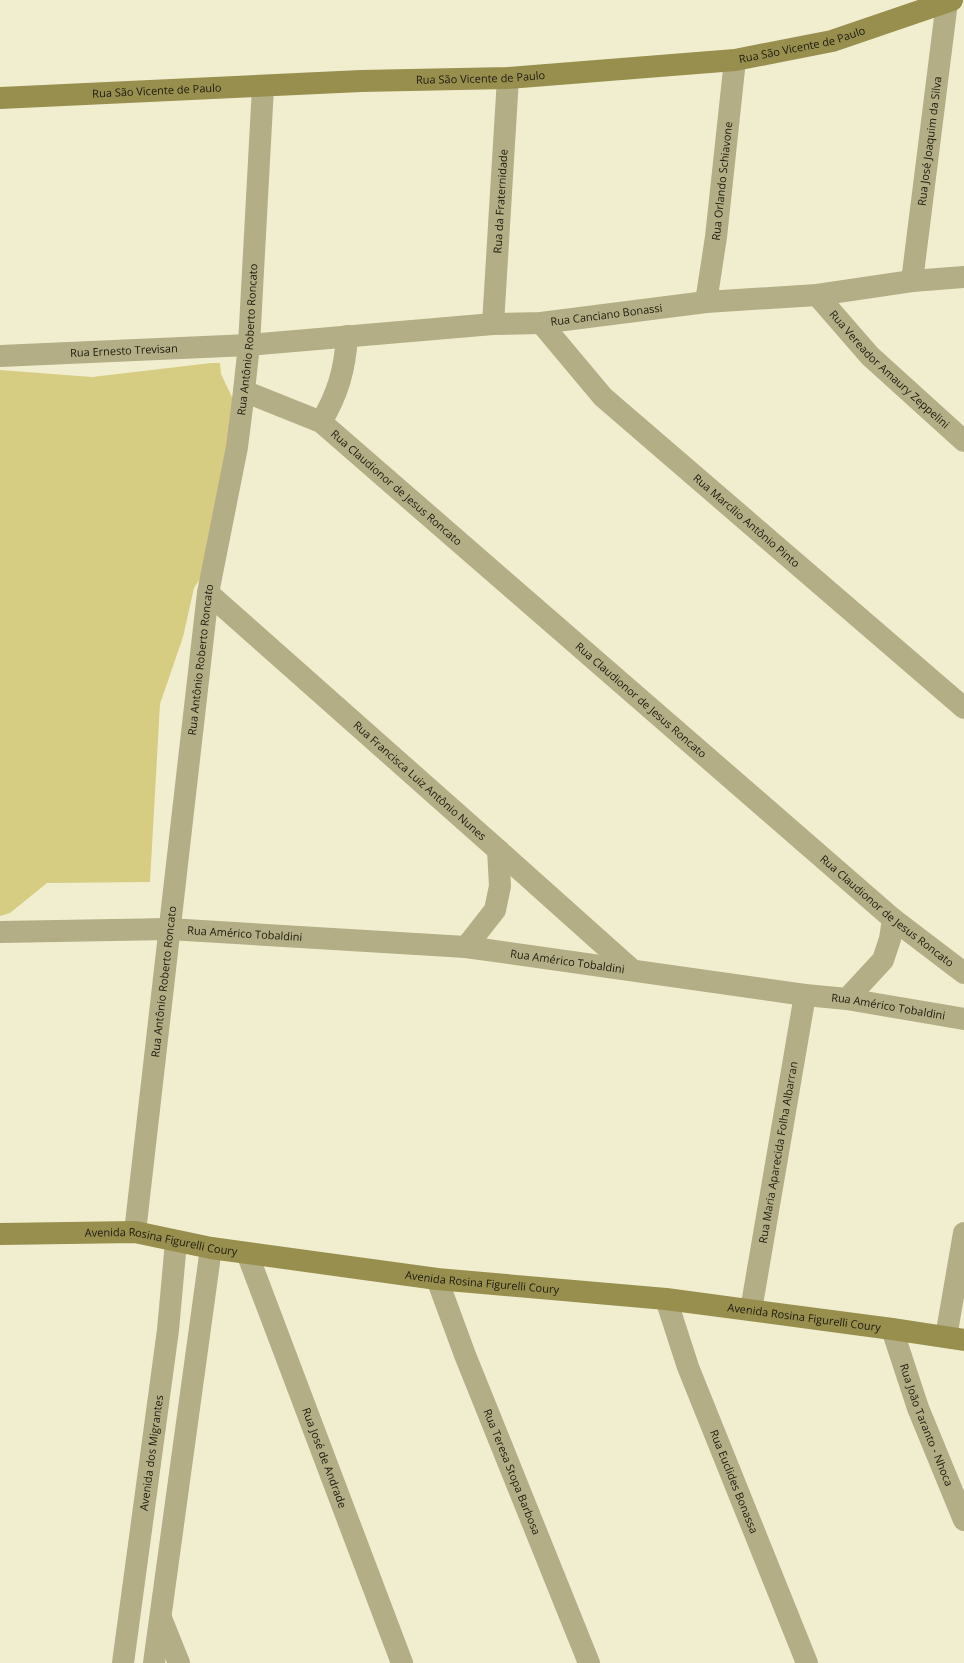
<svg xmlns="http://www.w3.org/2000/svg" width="964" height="1663" font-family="'Open Sans',sans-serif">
<rect width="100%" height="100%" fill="#f1eed0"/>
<path fill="#d6cd83" d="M 211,363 L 220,363 L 221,374 L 241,416 L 219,550 L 194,588 L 183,637 L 160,704 L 150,882 L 47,883 L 10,913 L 0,916 L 0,370 L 92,377 Z"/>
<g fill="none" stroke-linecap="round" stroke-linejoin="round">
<g stroke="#b3ae85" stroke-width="22">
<path id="s1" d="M 912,281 L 947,2"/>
<path id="s2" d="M 817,295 L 870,356 L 964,441"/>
<path id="s3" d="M 706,302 L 716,237 L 735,60"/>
<path id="s4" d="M 541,323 L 603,397 L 964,708"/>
<path id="s5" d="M 493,324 L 508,78"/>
<path id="s6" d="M 0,356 L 249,345 L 493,324 L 541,323 L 706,302 L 817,295 L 912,281 L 964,277"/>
<path id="s7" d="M 244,391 L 321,422 L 893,919 L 964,973"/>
<path d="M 321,422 C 338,394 345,369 347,336"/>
<path id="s8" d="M 208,593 L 498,850 L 631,969"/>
<path id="s9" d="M 0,932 L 169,929 L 466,947 L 805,995 L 847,999 L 964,1019"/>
<path d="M 466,947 L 495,910 L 500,886 L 498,850"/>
<path d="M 847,999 L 883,960 L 890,939 L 893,919"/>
<path id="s10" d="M 135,1232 L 208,593 L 237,447 L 244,391 L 249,345 L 263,87"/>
<path id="s11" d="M 247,1253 L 402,1663"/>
<path id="s12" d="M 437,1279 L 465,1355 L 589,1663"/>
<path id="s13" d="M 666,1299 L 688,1367 L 807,1663"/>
<path id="s14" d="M 751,1310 L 805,995"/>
<path id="s15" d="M 892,1329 L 918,1408 L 964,1520"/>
<path d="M 946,1337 L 964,1233"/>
<path d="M 161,1618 L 179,1663"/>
<path id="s16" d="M 123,1663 L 168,1330 L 176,1242"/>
<path d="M 154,1663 L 211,1248"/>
</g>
<g stroke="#988f4f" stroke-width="22">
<path id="s17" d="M 0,98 L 361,81 L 508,78 L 735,60 L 832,41 L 952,0"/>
<path id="s18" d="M 0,1234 L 135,1232 L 211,1248 L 437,1279 L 666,1299 L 892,1329 L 964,1340"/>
</g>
</g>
<g text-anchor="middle" stroke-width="3.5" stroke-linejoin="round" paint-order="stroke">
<g font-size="11" fill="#1c1a0f" stroke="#fff">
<text dy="4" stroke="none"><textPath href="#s17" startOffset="805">Rua São Vicente de Paulo</textPath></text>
<text dy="4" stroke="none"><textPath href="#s17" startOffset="481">Rua São Vicente de Paulo</textPath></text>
<text dy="4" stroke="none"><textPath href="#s17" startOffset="157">Rua São Vicente de Paulo</textPath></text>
<text dy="4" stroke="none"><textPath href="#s1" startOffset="141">Rua José Joaquim da Silva</textPath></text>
<text dy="4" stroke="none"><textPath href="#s3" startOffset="122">Rua Orlando Schiavone</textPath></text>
<text dy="4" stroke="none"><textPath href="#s5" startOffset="123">Rua da Fraternidade</textPath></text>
<text dy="4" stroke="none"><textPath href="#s6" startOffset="608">Rua Canciano Bonassi</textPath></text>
<text dy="4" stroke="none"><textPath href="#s10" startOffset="900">Rua Antônio Roberto Roncato</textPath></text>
<text dy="4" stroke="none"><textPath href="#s6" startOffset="124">Rua Ernesto Trevisan</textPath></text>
<text dy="4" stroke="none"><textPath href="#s2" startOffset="104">Rua Vereador Amaury Zeppelini</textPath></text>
<text dy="4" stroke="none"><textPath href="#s7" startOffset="183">Rua Claudionor de Jesus Roncato</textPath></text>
<text dy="4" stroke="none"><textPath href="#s4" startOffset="286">Rua Marcílio Antônio Pinto</textPath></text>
<text dy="4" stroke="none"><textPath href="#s10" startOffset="576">Rua Antônio Roberto Roncato</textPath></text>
<text dy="4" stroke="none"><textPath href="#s7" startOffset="507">Rua Claudionor de Jesus Roncato</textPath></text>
<text dy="4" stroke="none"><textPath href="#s8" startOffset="283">Rua Francisca Luiz Antônio Nunes</textPath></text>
<text dy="4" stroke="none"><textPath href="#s7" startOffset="831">Rua Claudionor de Jesus Roncato</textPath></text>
<text dy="4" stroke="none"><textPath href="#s9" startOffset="245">Rua Américo Tobaldini</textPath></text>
<text dy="4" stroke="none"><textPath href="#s9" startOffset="569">Rua Américo Tobaldini</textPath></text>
<text dy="4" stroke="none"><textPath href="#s10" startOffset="252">Rua Antônio Roberto Roncato</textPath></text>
<text dy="4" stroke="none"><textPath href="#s9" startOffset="893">Rua Américo Tobaldini</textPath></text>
<text dy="4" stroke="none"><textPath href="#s14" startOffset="160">Rua Maria Aparecida Folha Albarran</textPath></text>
<text dy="4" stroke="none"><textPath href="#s18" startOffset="162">Avenida Rosina Figurelli Coury</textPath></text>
<text dy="4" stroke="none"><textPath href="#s18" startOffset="486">Avenida Rosina Figurelli Coury</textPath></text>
<text dy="4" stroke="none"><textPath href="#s18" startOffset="810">Avenida Rosina Figurelli Coury</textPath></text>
<text dy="4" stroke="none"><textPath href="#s15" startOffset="102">Rua João Taranto - Nhoca</textPath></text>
<text dy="4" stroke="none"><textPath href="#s16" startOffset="212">Avenida dos Migrantes</textPath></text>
<text dy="4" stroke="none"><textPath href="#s11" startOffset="219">Rua José de Andrade</textPath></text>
<text dy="4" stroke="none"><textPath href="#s12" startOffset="207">Rua Teresa Stopa Barbosa</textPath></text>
<text dy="4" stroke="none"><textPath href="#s13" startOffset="195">Rua Euclides Bonassa</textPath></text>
</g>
</g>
</svg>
